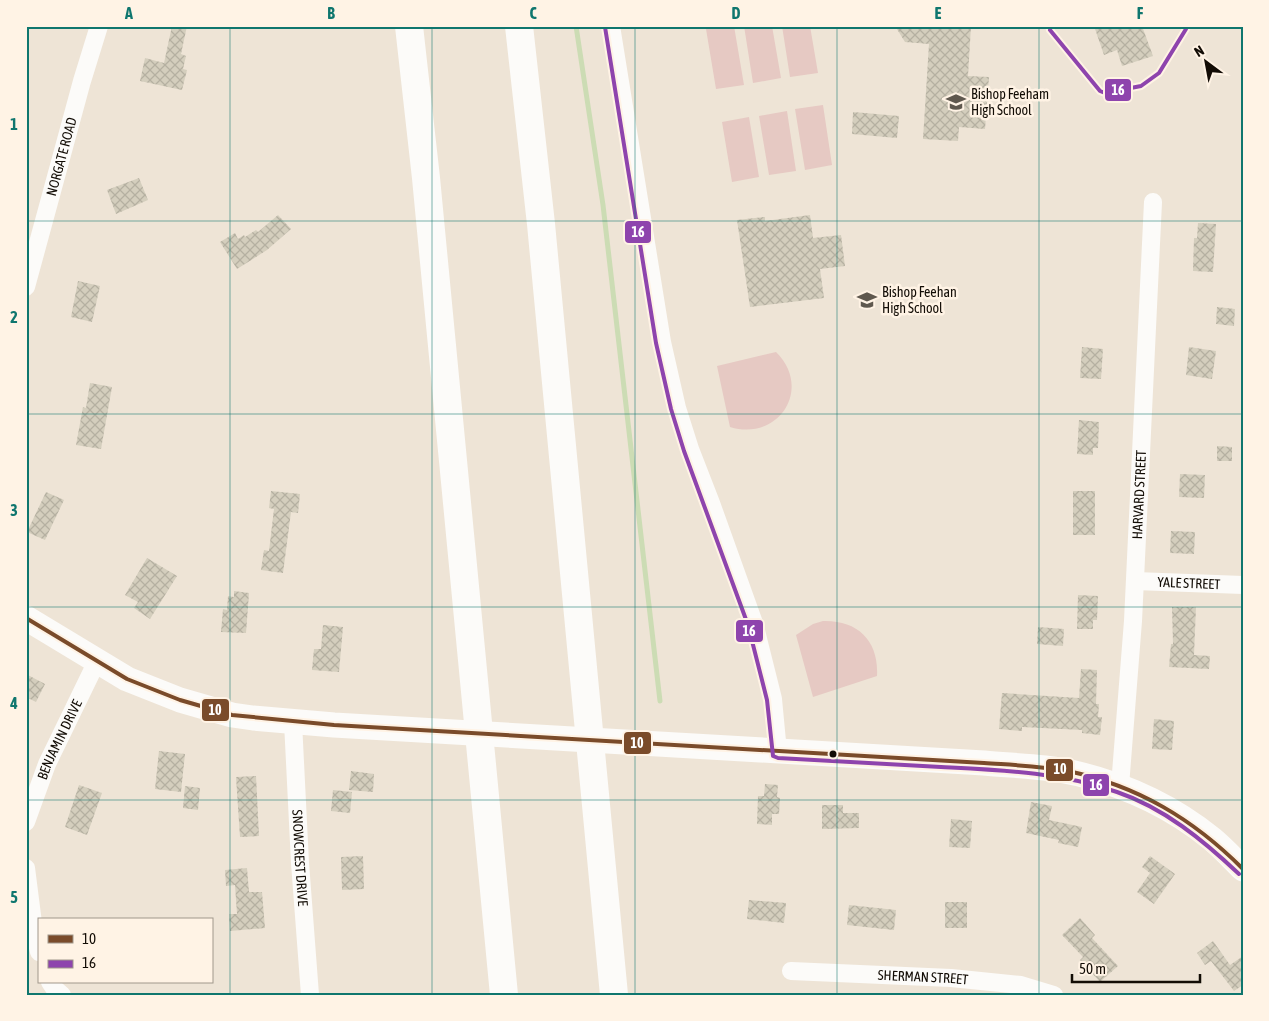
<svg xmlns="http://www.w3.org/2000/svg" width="1269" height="1021" font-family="'Asap Condensed',sans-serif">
<defs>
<pattern id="building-cross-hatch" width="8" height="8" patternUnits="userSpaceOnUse" patternTransform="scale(1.25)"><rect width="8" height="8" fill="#d4cebd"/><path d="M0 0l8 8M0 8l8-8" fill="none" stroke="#b5b0a1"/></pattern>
</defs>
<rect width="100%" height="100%" fill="#eee4d6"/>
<path fill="#e6c9c3" d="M 724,26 L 734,26 L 744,85 L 716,89 L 706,29 Z
M 744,26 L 772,26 L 781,78 L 753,83 Z
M 782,26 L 810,26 L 818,73 L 790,77 Z
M 823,105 L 832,165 L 805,170 L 795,109 Z
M 787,111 L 796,171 L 769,175 L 759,116 Z
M 749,117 L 759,177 L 732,182 L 722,122 Z
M 776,352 C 813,388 779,442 730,427 L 717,366 Z
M 823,621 C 858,620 879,641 877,676 L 813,697 L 796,635 L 813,624 Z"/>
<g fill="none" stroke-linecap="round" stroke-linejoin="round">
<path stroke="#ccdcb4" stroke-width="5" d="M 576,26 L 603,205 L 660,701"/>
</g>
<path fill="url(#building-cross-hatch)" d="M 172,26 L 187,26 L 181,54 L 186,56 L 183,69 L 187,70 L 182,90 L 140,81 L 145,58 L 164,63 Z
M 895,26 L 971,26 L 968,76 L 989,77 L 985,129 L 959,127 L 958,141 L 923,139 L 929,44 L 905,42 Z
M 1094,26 L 1142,26 L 1153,56 L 1122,66 L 1117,50 L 1104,55 Z
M 853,112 L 899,116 L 897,138 L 852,134 Z
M 139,178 L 148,200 L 116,214 L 107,190 Z
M 278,215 L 291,229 L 267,250 L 237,269 L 220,242 L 235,233 L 238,239 L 244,235 L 245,237 L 256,230 L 258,232 Z
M 810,215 L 813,238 L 841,235 L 845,266 L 820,269 L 824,298 L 750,307 L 737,220 L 765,217 L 765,221 Z
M 1198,223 L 1216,224 L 1213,272 L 1193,271 L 1194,238 L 1197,238 Z
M 78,281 L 100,286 L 92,322 L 71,317 Z
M 1217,307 L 1235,309 L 1234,326 L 1216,324 Z
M 1082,347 L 1103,349 L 1101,379 L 1080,378 Z
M 1189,347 L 1216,351 L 1212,379 L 1186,375 Z
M 90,383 L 112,387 L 101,449 L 76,445 L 83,407 L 86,408 Z
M 1079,420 L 1099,422 L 1098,448 L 1093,448 L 1093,455 L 1077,454 Z
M 1217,446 L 1232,447 L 1232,461 L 1217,461 Z
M 1180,474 L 1205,475 L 1204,498 L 1179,497 Z
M 271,491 L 300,494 L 298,513 L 291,512 L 283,573 L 261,570 L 264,550 L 269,551 L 274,509 L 269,508 Z
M 1073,491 L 1095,491 L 1095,535 L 1073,535 Z
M 46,492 L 64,500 L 45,540 L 27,532 Z
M 1171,531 L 1195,532 L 1194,554 L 1170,553 Z
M 147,558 L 177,576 L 150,619 L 134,608 L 138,602 L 125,595 Z
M 234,591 L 249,593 L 246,633 L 221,632 L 223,609 L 227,610 L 228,596 L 234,597 Z
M 1078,595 L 1098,596 L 1097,620 L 1093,620 L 1093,629 L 1077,629 Z
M 1172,607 L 1196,607 L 1194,655 L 1210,656 L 1209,669 L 1169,667 L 1171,644 L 1173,644 Z
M 323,625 L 343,627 L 339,672 L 312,670 L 314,649 L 321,649 Z
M 1038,627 L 1064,629 L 1063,646 L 1037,644 Z
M 1081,669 L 1097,670 L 1096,704 L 1099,704 L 1098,717 L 1102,717 L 1100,735 L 1082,733 L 1082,730 L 1022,727 L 1022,731 L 999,729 L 1002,693 L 1079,698 Z
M 26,674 L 45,684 L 36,702 L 26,697 Z
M 1154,719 L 1174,721 L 1172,750 L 1152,749 Z
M 159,751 L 185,754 L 181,792 L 155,789 Z
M 351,771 L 374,774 L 373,792 L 349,790 Z
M 256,776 L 259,836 L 240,837 L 236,777 Z
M 765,784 L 778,785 L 777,797 L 780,798 L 779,814 L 772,814 L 772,825 L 757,824 L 758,796 L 764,796 Z
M 79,785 L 102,793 L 87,835 L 65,827 Z
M 185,786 L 200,788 L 198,810 L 183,808 Z
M 333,790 L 352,792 L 350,813 L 331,811 Z
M 1031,802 L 1052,806 L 1049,820 L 1082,827 L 1078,847 L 1058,843 L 1059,840 L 1026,833 Z
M 822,805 L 843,805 L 843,813 L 859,813 L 859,828 L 822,829 Z
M 951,819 L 972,821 L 970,848 L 949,847 Z
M 363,856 L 364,889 L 342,890 L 341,857 Z
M 1150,856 L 1175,874 L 1154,904 L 1137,892 L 1150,873 L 1142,867 Z
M 247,868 L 249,892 L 262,892 L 265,928 L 230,931 L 229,914 L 237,914 L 235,885 L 226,886 L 225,870 Z
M 749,900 L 786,903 L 784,923 L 747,919 Z
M 945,902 L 967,902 L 967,928 L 945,928 Z
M 849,905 L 896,910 L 894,930 L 847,925 Z
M 1080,918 L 1095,935 L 1092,938 L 1118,966 L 1100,982 L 1080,960 L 1083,957 L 1062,935 Z
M 1213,941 L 1230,965 L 1243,956 L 1243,985 L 1234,991 L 1211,961 L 1205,965 L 1197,953 Z"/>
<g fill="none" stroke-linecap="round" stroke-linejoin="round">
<g stroke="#fcfbf9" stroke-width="18">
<path d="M 611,26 L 662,342 L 677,408 L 690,449 L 711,503 L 754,623 L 773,699 L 778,752"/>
<path id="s1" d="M 26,287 L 82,81 L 99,26"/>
<path id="s2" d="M 1135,581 L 1243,585"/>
<path id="s3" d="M 293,722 L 300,863 L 310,995"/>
<path id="s4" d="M 1120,786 L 1133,621 L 1153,202"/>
<path id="s5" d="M 26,822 L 47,764 L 97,661"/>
<path d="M 26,868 L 34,931 L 39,952"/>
<path id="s6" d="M 791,971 L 951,978 L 1021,985 L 1054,995"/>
<path d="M 50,982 L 54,988 L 62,995"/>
</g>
<path stroke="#fcfbf9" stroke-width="25" d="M 26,618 L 127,679 L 180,700 L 232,715 L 253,718 L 334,725 L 984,763 C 1015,766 1048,766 1079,774 C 1127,786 1174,808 1212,839 C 1223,848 1233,859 1243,869"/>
<path stroke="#fcfbf9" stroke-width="28" d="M 409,26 L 426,178 L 504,995
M 519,26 L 541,224 L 614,995"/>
<defs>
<path id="bus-1" d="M 26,618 L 127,679 L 180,700 L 232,715 L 334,725 L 984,763 C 1012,765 1040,766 1068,771 C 1138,786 1193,819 1243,869"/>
<path id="bus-2" d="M 605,27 L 656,343 L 671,409 L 684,451 L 748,625 L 767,700 L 773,756 L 778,758 C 832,761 886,764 941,767 C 1000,770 1061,772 1117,792 C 1164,808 1203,840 1239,874
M 1050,30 L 1100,91 L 1105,93 L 1141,86 L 1159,73 L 1186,29"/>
</defs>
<use href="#bus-1" stroke="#fff3e5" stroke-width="8"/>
<use href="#bus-2" stroke="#fff3e5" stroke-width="8"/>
<use href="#bus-1" stroke="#7a4b2a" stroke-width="4"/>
<use href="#bus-2" stroke="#8e44ad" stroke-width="4"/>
</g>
<path fill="none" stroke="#0f766e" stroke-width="1" stroke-opacity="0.55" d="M 230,26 L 230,995M 432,26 L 432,995M 635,26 L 635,995M 837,26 L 837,995M 1039,26 L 1039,995M 26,221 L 1243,221M 26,414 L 1243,414M 26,607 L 1243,607M 26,800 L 1243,800"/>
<defs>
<symbol id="school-bare" viewBox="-9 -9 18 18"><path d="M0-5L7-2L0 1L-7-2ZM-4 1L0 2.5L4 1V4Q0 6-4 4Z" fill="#5f584e" stroke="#fff3e5" stroke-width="2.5" paint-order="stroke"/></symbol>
</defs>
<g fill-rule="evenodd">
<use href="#school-bare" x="942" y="88" width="28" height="28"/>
<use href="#school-bare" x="853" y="286" width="28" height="28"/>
</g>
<circle fill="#120c05" stroke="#fff3e5" stroke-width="2" cx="833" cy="754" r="4.5"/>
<g text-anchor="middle" stroke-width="5" stroke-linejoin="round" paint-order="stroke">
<g font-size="14" fill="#120c05" stroke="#fff3e5" text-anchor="start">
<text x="971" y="99">Bishop Feeham<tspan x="971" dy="16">High School</tspan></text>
<text x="882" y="297">Bishop Feehan<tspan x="882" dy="16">High School</tspan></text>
</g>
<g font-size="14" fill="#120c05" stroke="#fff3e5">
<text dy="5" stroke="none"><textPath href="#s1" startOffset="135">NORGATE ROAD</textPath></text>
<text dy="5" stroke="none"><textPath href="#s4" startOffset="292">HARVARD STREET</textPath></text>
<text dy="5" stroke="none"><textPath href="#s2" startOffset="54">YALE STREET</textPath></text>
<text dy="5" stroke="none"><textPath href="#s5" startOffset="89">BENJAMIN DRIVE</textPath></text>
<text dy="5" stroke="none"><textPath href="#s3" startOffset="136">SNOWCREST DRIVE</textPath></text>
<text dy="5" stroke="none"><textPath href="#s6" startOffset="132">SHERMAN STREET</textPath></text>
</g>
</g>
<g stroke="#fff3e5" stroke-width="2">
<rect x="1104" y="78" width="28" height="24" rx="5" fill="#8e44ad"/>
<rect x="624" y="220" width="28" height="24" rx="5" fill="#8e44ad"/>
<rect x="735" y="619" width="29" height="24" rx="5" fill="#8e44ad"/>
<rect x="201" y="698" width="29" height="24" rx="5" fill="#7a4b2a"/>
<rect x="623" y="731" width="29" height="24" rx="5" fill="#7a4b2a"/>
<rect x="1045" y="758" width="29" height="24" rx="5" fill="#7a4b2a"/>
<rect x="1082" y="773" width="28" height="24" rx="5" fill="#8e44ad"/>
</g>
<g font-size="14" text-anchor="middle" font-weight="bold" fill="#fff">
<text x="1118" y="95">16</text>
<text x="638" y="237">16</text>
<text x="749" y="636">16</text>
<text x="215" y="715">10</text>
<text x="637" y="748">10</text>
<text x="1060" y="774">10</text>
<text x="1096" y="790">16</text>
</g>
<rect width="1269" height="1021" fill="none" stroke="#fff3e5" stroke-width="55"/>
<rect x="38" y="918" width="175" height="65" fill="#fff3e5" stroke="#a0978b"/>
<rect x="48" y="935" width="25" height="8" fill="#7a4b2a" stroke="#a0978b"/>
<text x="82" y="944" font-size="15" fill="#120c05">10</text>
<rect x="48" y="960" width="25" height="8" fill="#8e44ad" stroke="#a0978b"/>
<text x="82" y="968" font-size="15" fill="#120c05">16</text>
<g transform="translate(1206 62) rotate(328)" stroke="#fff3e5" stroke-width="4" paint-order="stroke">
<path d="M0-4L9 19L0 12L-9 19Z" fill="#120c05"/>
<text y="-8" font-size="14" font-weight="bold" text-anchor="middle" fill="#120c05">N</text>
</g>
<path d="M1072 974v8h128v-8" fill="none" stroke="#120c05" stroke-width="2.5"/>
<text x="1079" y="974" font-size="15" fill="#120c05" stroke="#fff3e5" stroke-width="4" paint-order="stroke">50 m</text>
<rect x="28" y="28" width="1214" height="966" fill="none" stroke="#0f766e" stroke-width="2"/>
<g font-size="16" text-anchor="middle" font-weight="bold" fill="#0f766e">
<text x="129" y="19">A</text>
<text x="331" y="19">B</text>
<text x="533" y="19">C</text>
<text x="736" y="19">D</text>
<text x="938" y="19">E</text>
<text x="1140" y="19">F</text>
<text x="14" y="130">1</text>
<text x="14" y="323">2</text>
<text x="14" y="516">3</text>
<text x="14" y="709">4</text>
<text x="14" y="903">5</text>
</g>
</svg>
